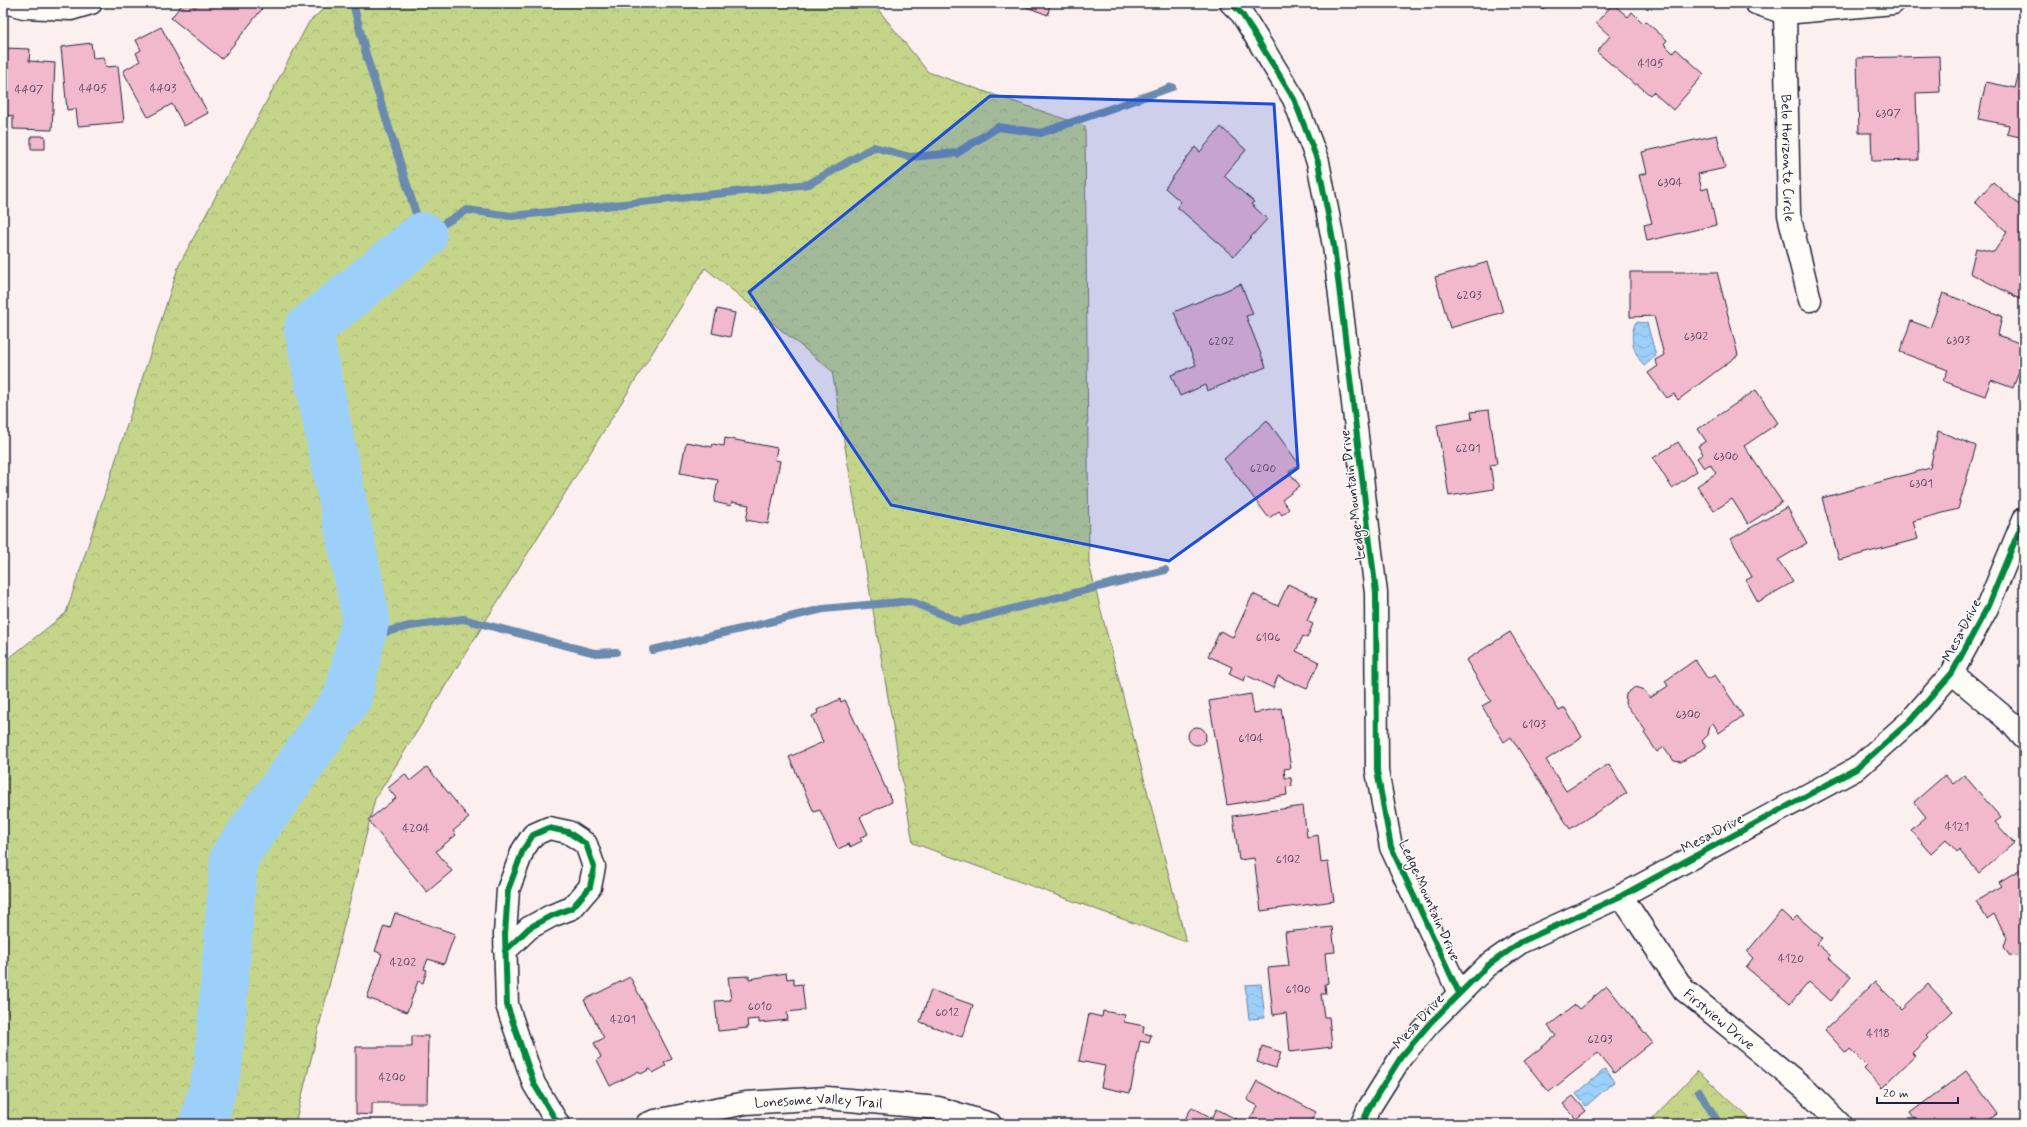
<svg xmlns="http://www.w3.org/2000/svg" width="2027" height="1127" font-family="Mynerve,sans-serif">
<defs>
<pattern id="forest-crowns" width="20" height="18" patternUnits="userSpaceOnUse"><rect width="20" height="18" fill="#c4d58a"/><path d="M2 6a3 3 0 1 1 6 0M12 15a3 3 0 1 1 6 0" fill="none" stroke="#a8b778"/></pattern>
<pattern id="water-waves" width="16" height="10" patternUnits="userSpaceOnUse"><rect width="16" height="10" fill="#9cd0fa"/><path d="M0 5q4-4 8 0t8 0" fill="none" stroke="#86b2d7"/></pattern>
</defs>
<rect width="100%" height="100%" fill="#fbefef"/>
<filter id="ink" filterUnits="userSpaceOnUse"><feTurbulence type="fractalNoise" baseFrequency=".025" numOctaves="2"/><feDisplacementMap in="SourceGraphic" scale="8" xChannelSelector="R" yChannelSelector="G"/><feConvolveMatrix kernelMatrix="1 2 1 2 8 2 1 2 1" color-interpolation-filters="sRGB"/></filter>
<g filter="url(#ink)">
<path fill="url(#forest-crowns)" stroke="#737c62" d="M 330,3 L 873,3 L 928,72 L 1085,126 L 1089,564 L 1186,942 L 913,843 L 832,371 L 705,268 L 375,799 L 295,1124 L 3,1124 L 3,663 L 66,613 L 179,265 L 309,22 Z
M 1698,1071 L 1749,1118 L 1750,1124 L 1647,1124 Z"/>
<path fill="url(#water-waves)" stroke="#6b8aae" d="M 1636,322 L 1647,323 L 1656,356 L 1644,366 C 1634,353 1628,338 1636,322 Z
M 1261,984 L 1265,1018 L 1249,1019 L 1245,985 Z
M 1605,1069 L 1615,1081 L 1586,1106 L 1576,1094 Z"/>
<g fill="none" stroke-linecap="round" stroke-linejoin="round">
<path stroke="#6b8aae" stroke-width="8" d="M 353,3 L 367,58 L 423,236 L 467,210 L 512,216 L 809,184 L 874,147 L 910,157 L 957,153 L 998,127 L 1041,133 L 1172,87
M 361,638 L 410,626 L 463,619 L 595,653 L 616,652
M 653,650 L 823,609 L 910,601 L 960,622 L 1165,570
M 1699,1091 L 1719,1124"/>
<path stroke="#9cd0fa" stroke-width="48" d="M 203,1124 L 218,1067 L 234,857 L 348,697 L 366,617 L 308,329 L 423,236"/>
</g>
<path fill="#f2b9cd" stroke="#22223b" d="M 183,3 L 190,3 L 195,8 L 199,3 L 215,3 L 218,5 L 219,3 L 254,3 L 262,9 L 222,59 L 171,18 Z
M 1016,3 L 1050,3 L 1048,15 Z
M 1538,3 L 1549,3 L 1543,9 Z
M 1613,4 L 1628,17 L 1632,12 L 1643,23 L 1645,21 L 1667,40 L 1664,44 L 1673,53 L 1676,49 L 1704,74 L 1673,110 L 1653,92 L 1650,95 L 1637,84 L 1635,85 L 1597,52 L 1610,36 L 1596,23 Z
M 161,27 L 208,113 L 184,126 L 172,104 L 148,117 L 123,71 L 140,61 L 136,53 L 141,50 L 136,40 Z
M 91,43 L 93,58 L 104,57 L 106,67 L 118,66 L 124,122 L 78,126 L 76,109 L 67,110 L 61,47 Z
M 3,48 L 30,49 L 29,61 L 55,63 L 52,130 L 13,129 L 13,116 L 3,115 Z
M 1939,56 L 1940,92 L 1916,93 L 1918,160 L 1872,161 L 1871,133 L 1859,133 L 1857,58 Z
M 2018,76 L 2024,77 L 2024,138 L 2007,134 L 2009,125 L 1978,119 L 1986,82 L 2015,88 Z
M 1221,127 L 1246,150 L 1224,176 L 1254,202 L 1251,204 L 1267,219 L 1234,256 L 1177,207 L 1181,202 L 1165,188 L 1195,147 L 1200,152 Z
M 1717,135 L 1725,168 L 1698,174 L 1702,190 L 1708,188 L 1716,225 L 1647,241 L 1644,225 L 1652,223 L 1639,175 L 1647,173 L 1642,152 Z
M 31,136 L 45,136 L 45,149 L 31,149 Z
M 1993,182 L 2019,205 L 2024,193 L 2024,301 L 1970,273 L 1976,248 L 1994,252 L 2007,232 L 1975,202 Z
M 1488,262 L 1503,312 L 1450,328 L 1435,277 Z
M 1630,272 L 1717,272 L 1738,355 L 1678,400 L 1674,394 L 1667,398 L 1648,373 L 1658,366 L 1655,360 L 1664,355 L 1654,316 L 1630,317 Z
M 1241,284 L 1253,314 L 1246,316 L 1266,367 L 1207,391 L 1205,385 L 1180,396 L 1171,375 L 1196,365 L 1174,312 Z
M 1943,293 L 2002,316 L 1998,335 L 2024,345 L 2024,358 L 2013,388 L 1991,380 L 1985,396 L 1943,381 L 1948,370 L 1900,352 L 1911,321 L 1930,328 Z
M 717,309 L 735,313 L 730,337 L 712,333 Z
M 1756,390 L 1778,423 L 1744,446 L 1782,502 L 1748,524 L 1732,499 L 1714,511 L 1697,486 L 1716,473 L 1710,464 L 1704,468 L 1697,458 L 1703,454 L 1698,446 L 1706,441 L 1698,429 Z
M 1489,410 L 1497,464 L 1490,465 L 1494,489 L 1449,496 L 1437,425 L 1472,419 L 1471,412 Z
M 1267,420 L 1299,464 L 1289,472 L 1300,486 L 1282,500 L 1289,509 L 1282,515 L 1279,511 L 1269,518 L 1224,459 Z
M 1938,431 L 1976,446 L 1958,509 L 1913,521 L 1918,539 L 1839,560 L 1822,498 L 1930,468 Z
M 725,438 L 777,448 L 775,460 L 780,461 L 768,524 L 746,520 L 749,505 L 732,502 L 731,506 L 714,502 L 718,480 L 680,473 L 686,442 L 712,447 L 713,444 L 724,446 Z
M 1678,442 L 1697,471 L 1672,488 L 1653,458 Z
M 1787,507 L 1807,543 L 1778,560 L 1793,582 L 1758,602 L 1746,580 L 1752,577 L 1731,539 Z
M 1288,584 L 1317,598 L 1307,621 L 1313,624 L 1307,638 L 1303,636 L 1296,651 L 1319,662 L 1307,689 L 1278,676 L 1273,688 L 1246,675 L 1244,681 L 1229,674 L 1232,667 L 1208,656 L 1220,631 L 1233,637 L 1253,594 L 1278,606 Z
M 1510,632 L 1559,711 L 1565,708 L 1582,737 L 1546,760 L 1566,791 L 1609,764 L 1627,793 L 1570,829 L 1511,737 L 1504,742 L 1482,706 L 1491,701 L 1466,660 Z
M 1695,660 L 1708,679 L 1715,675 L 1743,716 L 1719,733 L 1713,723 L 1710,725 L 1708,735 L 1702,741 L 1706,747 L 1681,762 L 1674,761 L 1664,747 L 1657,752 L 1644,733 L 1646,731 L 1625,703 L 1626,694 L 1635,687 L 1644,690 L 1650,698 L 1668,686 L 1665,681 Z
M 1251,694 L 1254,713 L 1281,708 L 1291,768 L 1284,769 L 1285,778 L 1291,778 L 1292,786 L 1286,787 L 1287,795 L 1227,805 L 1209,701 Z
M 840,699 L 841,702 L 845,700 L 892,802 L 860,817 L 868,834 L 860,838 L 862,841 L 850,847 L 849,844 L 838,849 L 820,810 L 814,812 L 789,757 L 823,742 L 812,716 L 818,713 L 817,710 Z
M1188 736a9 9 0 1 1 18 0a9 9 0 1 1-18 0Z
M 427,767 L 469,818 L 453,831 L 456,835 L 436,851 L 452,871 L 427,892 L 368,820 L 396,798 L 388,788 L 405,774 L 410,781 Z
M 1945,775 L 1953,784 L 1964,775 L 2001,818 L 1995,822 L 2014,843 L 1979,873 L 1959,850 L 1957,852 L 1946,839 L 1931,853 L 1911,830 L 1926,817 L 1914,802 Z
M 1303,806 L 1307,837 L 1318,835 L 1321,863 L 1328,862 L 1334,901 L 1261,911 L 1254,858 L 1239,860 L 1233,816 Z
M 2024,867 L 2024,952 L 2017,956 L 2009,955 L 2004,947 L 2007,937 L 1994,914 L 1987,919 L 1976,901 L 2002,886 L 1999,882 Z
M 1781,911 L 1792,921 L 1797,916 L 1822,938 L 1817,944 L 1831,956 L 1829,958 L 1851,977 L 1831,1001 L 1809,982 L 1790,1004 L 1746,967 L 1753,958 L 1747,952 Z
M 395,913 L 455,934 L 444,964 L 428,959 L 424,969 L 427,970 L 423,983 L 418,981 L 407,1012 L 367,998 L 382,954 L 375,951 L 384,926 L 390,928 Z
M 1332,927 L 1335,952 L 1325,953 L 1328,983 L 1325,984 L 1326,994 L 1321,994 L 1324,1017 L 1329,1017 L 1332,1047 L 1290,1052 L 1286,1013 L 1273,1015 L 1268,968 L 1289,966 L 1285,932 Z
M 786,973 L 787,979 L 794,978 L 794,985 L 802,984 L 805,1010 L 787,1012 L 788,1020 L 759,1023 L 759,1019 L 747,1020 L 748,1028 L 718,1031 L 715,1001 L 731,1000 L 728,977 L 749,976 L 749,979 Z
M 630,977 L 672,1059 L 664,1063 L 666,1066 L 653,1073 L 650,1069 L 641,1074 L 639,1071 L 610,1086 L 597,1060 L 601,1057 L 594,1043 L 604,1038 L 584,1000 Z
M 1875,982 L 1902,1009 L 1928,984 L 1953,1011 L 1926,1036 L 1928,1038 L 1912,1053 L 1915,1056 L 1882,1088 L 1864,1069 L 1867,1066 L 1850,1049 L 1846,1053 L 1825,1030 Z
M 1607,986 L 1652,1042 L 1614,1073 L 1598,1053 L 1549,1092 L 1524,1061 L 1556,1036 L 1548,1026 L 1575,1005 L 1579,1009 Z
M 931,990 L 973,1005 L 962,1037 L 920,1022 Z
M 1103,1011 L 1125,1015 L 1124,1022 L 1144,1026 L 1143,1033 L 1151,1035 L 1149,1043 L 1140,1041 L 1130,1093 L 1101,1087 L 1105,1066 L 1079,1061 L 1089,1014 L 1102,1017 Z
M 412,1036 L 428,1036 L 427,1103 L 372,1103 L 372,1115 L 356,1114 L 356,1047 L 412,1047 Z
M 1262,1046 L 1281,1052 L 1276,1068 L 1257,1062 Z
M 1966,1071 L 1998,1114 L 1984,1124 L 1918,1124 L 1910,1113 Z
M 1257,1081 L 1316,1112 L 1309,1124 L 1246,1124 L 1258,1106 L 1247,1100 Z
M 1573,1096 L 1586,1111 L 1576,1119 L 1563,1104 Z
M 1192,1107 L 1212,1118 L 1217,1109 L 1245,1124 L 1182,1124 Z"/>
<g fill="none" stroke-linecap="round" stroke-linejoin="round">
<defs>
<g id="street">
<path d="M 9,3 L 24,7 L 71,9 L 91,3"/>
<path d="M 1231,3 L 1242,14 L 1294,99 L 1318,162 L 1334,246 L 1376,593 L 1377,771 L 1391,847 L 1459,993"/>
<path d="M 1756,3 L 1785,13 L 1893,3"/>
<path id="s1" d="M 1785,13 L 1789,215 L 1810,300"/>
<path d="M 1952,673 L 2010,722 L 2024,738"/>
<path id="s2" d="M 1621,896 L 1684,990 L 1804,1088 L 1840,1124"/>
<path d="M 505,951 L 529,928 L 551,916 L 572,908 L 590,887 L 594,867 L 586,844 L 568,832 L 549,828 L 533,835 L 523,850 L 508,890 L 505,934 L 507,1005 L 534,1084 L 558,1124"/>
<path id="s3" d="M 647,1124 L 655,1121 L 746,1103 L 827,1098 L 938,1108 L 990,1124"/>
</g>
<path id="secondary" d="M 1362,1124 L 1369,1108 L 1401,1057 L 1430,1023 L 1487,966 L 1521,942 L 1621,896 L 1856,769 L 1910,721 L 1952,673 L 1987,608 L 2024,519"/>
</defs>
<use href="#street" stroke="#22223b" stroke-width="25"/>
<use href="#secondary" stroke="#22223b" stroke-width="25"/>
<use href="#street" stroke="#fdfcf7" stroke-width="22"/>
<use href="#secondary" stroke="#fdfcf7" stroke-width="22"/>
<defs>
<path id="cycleway" d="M 1231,3 L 1242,14 L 1294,99 L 1318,162 L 1334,246 L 1376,593 L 1377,771 L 1391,847 L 1459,993
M 505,951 L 529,928 L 551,916 L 572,908 L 590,887 L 594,867 L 586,844 L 568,832 L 549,828 L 533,835 L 523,850 L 508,890 L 505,934 L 507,1005 L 534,1084 L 558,1124
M 1362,1124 L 1369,1108 L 1401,1057 L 1430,1023 L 1487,966 L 1521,942 L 1621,896 L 1856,769 L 1910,721 L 1952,673 L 1987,608 L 2024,519"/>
</defs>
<use href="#cycleway" stroke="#fdfcf7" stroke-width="8"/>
<use href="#cycleway" stroke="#00873e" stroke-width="6"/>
</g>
</g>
<path fill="#1d4ed8" fill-opacity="0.2" stroke="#1d4ed8" stroke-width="3" stroke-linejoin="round" d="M 990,96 L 1274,104 L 1298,468 L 1169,561 L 891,505 L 749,292 Z"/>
<g text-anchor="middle" stroke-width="3" stroke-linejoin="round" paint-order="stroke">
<g font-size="12" fill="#564860">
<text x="1651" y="67">4105</text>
<text x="93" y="92">4405</text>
<text x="163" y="92">4403</text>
<text x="29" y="93">4407</text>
<text x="1888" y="117">6307</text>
<text x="1670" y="186">6304</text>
<text x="1469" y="299">6203</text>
<text x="1696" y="340">6302</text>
<text x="1958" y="344">6303</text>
<text x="1221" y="345">6202</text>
<text x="1468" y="452">6201</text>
<text x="1726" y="460">6300</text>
<text x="1263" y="472">6200</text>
<text x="1921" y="487">6301</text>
<text x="1268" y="641">6106</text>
<text x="1688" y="718">6300</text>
<text x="1534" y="728">6103</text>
<text x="1251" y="742">6104</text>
<text x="1957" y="830">4121</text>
<text x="416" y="832">4204</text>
<text x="1288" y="863">6102</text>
<text x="1791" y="962">4120</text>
<text x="403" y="966">4202</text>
<text x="1298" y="993">6100</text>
<text x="760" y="1010">6010</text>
<text x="947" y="1016">6012</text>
<text x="623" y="1023">4201</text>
<text x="1878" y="1037">4118</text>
<text x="1600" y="1043">6203</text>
<text x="392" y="1081">4200</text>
</g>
<g font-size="14" fill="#22223b" stroke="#fdfcf7">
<text dy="5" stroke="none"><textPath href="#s1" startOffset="145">Belo Horizonte Circle</textPath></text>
<text transform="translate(1352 495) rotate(-97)" y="5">Ledge Mountain Drive</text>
<text transform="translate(1961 630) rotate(-63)" y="5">Mesa Drive</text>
<text transform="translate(1712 833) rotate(-28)" y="5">Mesa Drive</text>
<text transform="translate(1430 900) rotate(66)" y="5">Ledge Mountain Drive</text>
<text dy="5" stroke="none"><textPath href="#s2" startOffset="159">Firstview Drive</textPath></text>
<text transform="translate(1418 1021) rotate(-48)" y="5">Mesa Drive</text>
<text dy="5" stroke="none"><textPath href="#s3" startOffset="174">Lonesome Valley Trail</textPath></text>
</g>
</g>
<rect width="2027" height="1127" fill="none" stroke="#fdfcf7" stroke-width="16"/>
<rect x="8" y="8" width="2011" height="1111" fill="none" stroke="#22223b" stroke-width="1.5" filter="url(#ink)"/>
<path d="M1877 1097v6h81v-6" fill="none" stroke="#22223b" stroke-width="2"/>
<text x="1883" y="1097" font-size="12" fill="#22223b" stroke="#fdfcf7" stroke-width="3" paint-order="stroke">20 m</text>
</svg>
